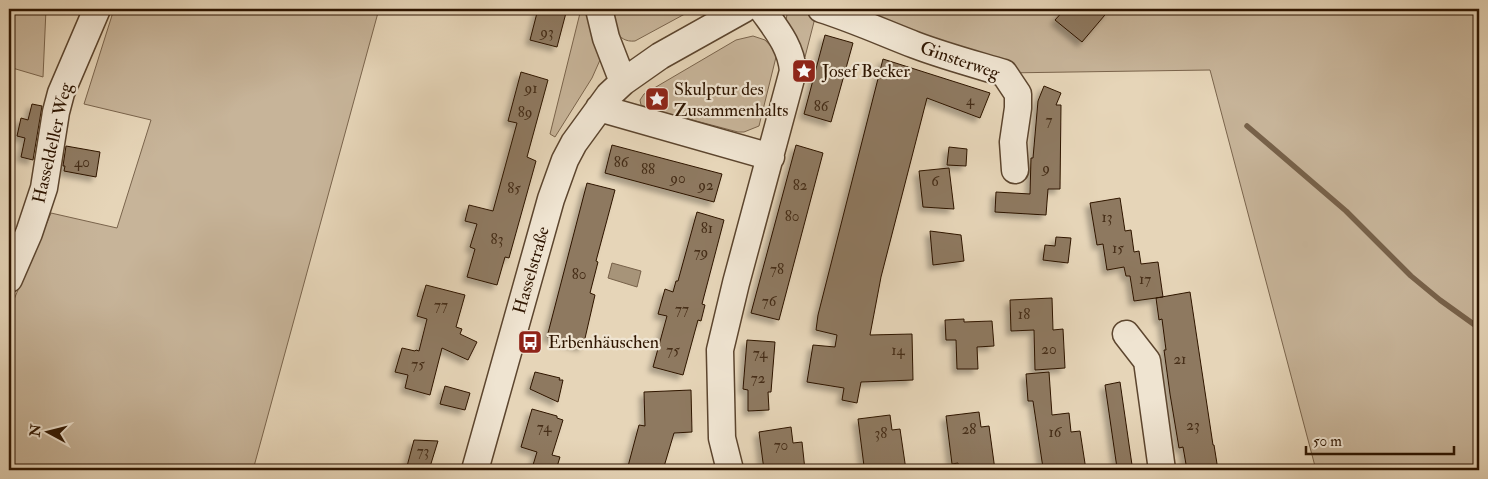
<svg xmlns="http://www.w3.org/2000/svg" width="1488" height="479" font-family="'IM FELL Double Pica',serif">
<defs>
<filter id="shadow"><feDropShadow dx="-4.5" dy="4.5" stdDeviation="2.5" flood-color="#0004"/></filter>
</defs>
<rect width="100%" height="100%" fill="#e6d5b8"/>
<filter id="stains"><feTurbulence type="fractalNoise" baseFrequency=".004" numOctaves="4"/><feColorMatrix values="0 0 0 0 .2 0 0 0 0 .09 0 0 0 0 .02 0 0 0 .5 -.17"/></filter>
<radialGradient id="worn" r=".72"><stop offset=".6" stop-color="#630" stop-opacity="0"/><stop offset="1" stop-color="#630" stop-opacity=".3"/></radialGradient>
<path fill="#c7b499" stroke="#7a644c" d="M 9,9 L 46,9 L 43,77 L 9,67 Z
M 114,9 L 379,9 L 253,470 L 9,470 L 9,311 L 51,213 L 117,228 L 151,120 L 84,104 Z
M 581,9 L 586,10 L 600,60 L 592,78 L 555,137 L 550,134 Z
M 608,9 L 694,9 L 635,41 C 616,43 613,24 608,9 Z
M 788,9 L 802,9 L 816,14 L 805,57 L 800,52 L 786,20 Z
M 830,9 L 1479,9 L 1479,470 L 1316,470 L 1210,70 L 1004,73 Z
M 753,36 L 765,40 L 777,53 L 759,126 L 744,132 L 738,132 L 647,108 L 641,105 L 640,100 L 644,94 L 736,40 Z"/>
<path fill="#a79479" stroke="#776149" d="M 612,263 L 641,271 L 637,287 L 608,278 Z"/>
<g fill="none" stroke-linecap="round" stroke-linejoin="round">
<path stroke="#776149" stroke-width="5.5" d="M 1247,126 L 1346,211 L 1411,276 L 1440,300 L 1479,328"/>
</g>
<path fill="#8e7960" stroke="#2e1500" filter="url(#shadow)" d="M 538,9 L 567,9 L 557,47 L 530,40 Z
M 1065,9 L 1110,9 L 1082,42 L 1055,20 Z
M 825,35 L 853,43 L 831,122 L 804,114 Z
M 883,59 L 990,93 L 980,118 L 927,98 L 881,277 L 870,335 L 912,334 L 913,380 L 861,382 L 857,403 L 842,400 L 844,388 L 807,382 L 813,345 L 835,347 L 837,335 L 816,330 L 818,315 Z
M 521,72 L 548,80 L 527,157 L 536,161 L 509,258 L 505,257 L 497,285 L 467,277 L 475,249 L 470,247 L 477,224 L 465,221 L 469,205 L 493,211 L 517,123 L 508,121 Z
M 1044,86 L 1061,93 L 1056,105 L 1061,105 L 1060,189 L 1048,189 L 1046,215 L 995,212 L 996,192 L 1030,194 L 1031,158 L 1033,158 L 1038,101 Z
M 32,104 L 42,106 L 33,160 L 21,157 L 25,138 L 17,136 L 21,118 L 28,120 Z
M 612,145 L 722,174 L 714,202 L 605,173 Z
M 796,145 L 823,153 L 779,320 L 751,313 Z
M 66,146 L 100,152 L 96,177 L 64,171 L 65,166 L 63,166 Z
M 949,147 L 967,149 L 966,166 L 947,165 Z
M 949,168 L 954,209 L 923,207 L 919,171 Z
M 587,183 L 615,190 L 596,261 L 598,262 L 590,293 L 595,295 L 583,347 L 547,337 Z
M 1120,198 L 1125,231 L 1131,230 L 1134,252 L 1139,251 L 1141,264 L 1158,262 L 1163,297 L 1134,301 L 1130,276 L 1126,276 L 1124,267 L 1107,270 L 1103,244 L 1097,245 L 1090,203 Z
M 697,212 L 724,220 L 702,304 L 705,305 L 701,321 L 698,320 L 683,375 L 653,367 L 667,316 L 658,314 L 665,289 L 673,292 L 676,281 L 678,281 Z
M 930,231 L 961,235 L 964,261 L 933,265 Z
M 1056,237 L 1071,238 L 1068,263 L 1043,260 L 1045,245 L 1055,246 Z
M 426,285 L 465,295 L 456,327 L 462,329 L 460,334 L 477,342 L 468,360 L 442,348 L 430,395 L 405,388 L 408,375 L 395,372 L 402,348 L 415,351 L 416,350 L 419,351 L 427,319 L 417,316 Z
M 1190,292 L 1213,445 L 1214,445 L 1218,470 L 1187,470 L 1183,447 L 1179,448 L 1170,394 L 1164,350 L 1166,350 L 1162,319 L 1159,320 L 1156,298 Z
M 1052,298 L 1053,330 L 1063,329 L 1065,368 L 1035,370 L 1034,330 L 1011,331 L 1010,300 Z
M 964,319 L 964,322 L 992,321 L 994,346 L 977,347 L 978,369 L 957,369 L 956,340 L 946,340 L 945,320 Z
M 747,340 L 775,342 L 771,392 L 768,392 L 769,410 L 748,411 L 748,390 L 743,389 Z
M 535,372 L 560,378 L 559,380 L 563,380 L 558,402 L 530,389 Z
M 1049,372 L 1052,415 L 1069,413 L 1071,432 L 1080,431 L 1086,470 L 1050,470 L 1050,467 L 1043,468 L 1033,401 L 1028,401 L 1026,374 Z
M 1120,382 L 1132,465 L 1117,468 L 1105,385 Z
M 445,386 L 470,393 L 465,410 L 440,404 Z
M 691,390 L 692,432 L 674,433 L 663,470 L 627,470 L 639,425 L 645,426 L 644,392 Z
M 532,409 L 557,416 L 557,418 L 563,420 L 552,455 L 560,457 L 556,470 L 533,465 L 537,452 L 521,447 Z
M 979,412 L 981,427 L 989,426 L 995,470 L 959,470 L 958,463 L 952,464 L 946,416 Z
M 890,415 L 892,430 L 900,429 L 906,470 L 871,470 L 870,465 L 864,466 L 858,419 Z
M 791,427 L 793,443 L 802,442 L 805,470 L 764,470 L 759,432 Z
M 414,440 L 438,441 L 429,470 L 406,470 Z"/>
<g fill="none" stroke-linecap="round" stroke-linejoin="round">
<defs>
<path id="minor" d="M 599,9 L 606,38 L 623,82
M 821,9 C 853,19 884,33 915,45 C 944,56 974,64 1004,73 L 1018,94 L 1018,108 L 1013,142 L 1015,170
M 599,108 L 771,157
M 9,279 L 29,233 L 44,188 L 56,112 L 61,93 L 97,9
M 1126,334 L 1147,361 L 1162,470
M 475,470 L 551,199 L 565,160 L 574,143 L 609,95 L 623,82 L 660,56 L 744,9
M 730,470 L 722,438 L 720,350 L 736,283 L 793,71 C 791,46 776,29 762,9"/>
</defs>
<use href="#minor" stroke="#5c452e" stroke-width="29"/>
<use href="#minor" stroke="#efe4d1" stroke-width="26"/>
</g>
<defs>
<symbol id="sight-square" viewBox="-11 -11 22 22"><rect x="-9" y="-9" width="18" height="18" rx="4" fill="#8f2418" stroke="#efe4d1"/><path d="M0-6L1.8-2.2L6-1.7L2.9 1.2L3.7 5.4L0 3.3L-3.7 5.4L-2.9 1.2L-6-1.7L-1.8-2.2Z" fill="#fff"/></symbol>
<symbol id="bus-square" viewBox="-11 -11 22 22"><rect x="-9" y="-9" width="18" height="18" rx="4" fill="#8f2418" stroke="#efe4d1"/><path d="M-5-6H5V4H4V6H2V4H-2V6H-4V4H-5ZM-3.5-4V0h7V-4ZM-3.5 1.2v1.5H-2V1.2ZM2 1.2v1.5H3.5V1.2Z" fill="#fff"/></symbol>
</defs>
<g fill-rule="evenodd">
<use href="#sight-square" x="790" y="57" width="28" height="28"/>
<use href="#sight-square" x="643" y="85" width="28" height="28"/>
<use href="#bus-square" x="516" y="328" width="28" height="28"/>
</g>
<g text-anchor="middle" stroke-width="4.5" stroke-linejoin="round" paint-order="stroke">
<g font-size="15" fill="#462e18">
<text x="547" y="37">93</text>
<text x="531" y="93">91</text>
<text x="970" y="105">4</text>
<text x="821" y="111">86</text>
<text x="525" y="117">89</text>
<text x="1049" y="125">7</text>
<text x="82" y="167">40</text>
<text x="621" y="167">86</text>
<text x="1046" y="173">9</text>
<text x="648" y="174">88</text>
<text x="678" y="183">90</text>
<text x="935" y="186">6</text>
<text x="706" y="190">92</text>
<text x="800" y="190">82</text>
<text x="514" y="193">85</text>
<text x="792" y="221">80</text>
<text x="1107" y="222">13</text>
<text x="707" y="233">81</text>
<text x="497" y="244">83</text>
<text x="1118" y="253">15</text>
<text x="701" y="257">79</text>
<text x="777" y="274">78</text>
<text x="579" y="279">80</text>
<text x="1145" y="284">17</text>
<text x="769" y="306">76</text>
<text x="441" y="310">77</text>
<text x="682" y="314">77</text>
<text x="1024" y="319">18</text>
<text x="1049" y="354">20</text>
<text x="673" y="355">75</text>
<text x="898" y="355">14</text>
<text x="760" y="358">74</text>
<text x="1180" y="364">21</text>
<text x="418" y="369">75</text>
<text x="758" y="383">72</text>
<text x="1193" y="430">23</text>
<text x="544" y="432">74</text>
<text x="969" y="434">28</text>
<text x="1055" y="437">16</text>
<text x="881" y="438">38</text>
<text x="781" y="450">70</text>
<text x="423" y="456">73</text>
</g>
<g font-size="18" fill="#2e1500" stroke="#efe4d1">
<text transform="translate(960 60) rotate(19)" y="6">Ginsterweg</text>
<text transform="translate(52 143) rotate(-77)" y="6">Hasseldeller Weg</text>
<text transform="translate(531 270) rotate(-74)" y="6">Hasselstraße</text>
</g>
<g font-size="18" fill="#2e1500" stroke="#efe4d1" text-anchor="start">
<text x="822" y="77">Josef Becker</text>
<text x="674" y="95">Skulptur des<tspan x="674" dy="21">Zusammenhalts</tspan></text>
<text x="548" y="348">Erbenhäuschen</text>
</g>
</g>
<rect width="1488" height="479" fill="none" stroke="#e6d5b8" stroke-width="30"/>
<rect x="10" y="10" width="1468" height="459" fill="none" stroke="#2e1500" stroke-width="2.5"/>
<rect x="15" y="15" width="1458" height="449" fill="none" stroke="#2e1500"/>
<g transform="translate(48 432) rotate(277)" stroke="#efe4d1" stroke-width="4" paint-order="stroke">
<path d="M0-4L9 19L0 12L-9 19Z" fill="#2e1500"/>
<text y="-8" font-size="14" font-weight="bold" text-anchor="middle" fill="#2e1500">N</text>
</g>
<path d="M1306 446v8h148v-8" fill="none" stroke="#2e1500" stroke-width="2.5"/>
<text x="1313" y="446" font-size="15" fill="#2e1500" stroke="#efe4d1" stroke-width="4" paint-order="stroke">50 m</text>
<rect width="100%" height="100%" filter="url(#stains)"/>
<rect width="100%" height="100%" fill="url(#worn)"/>
</svg>
